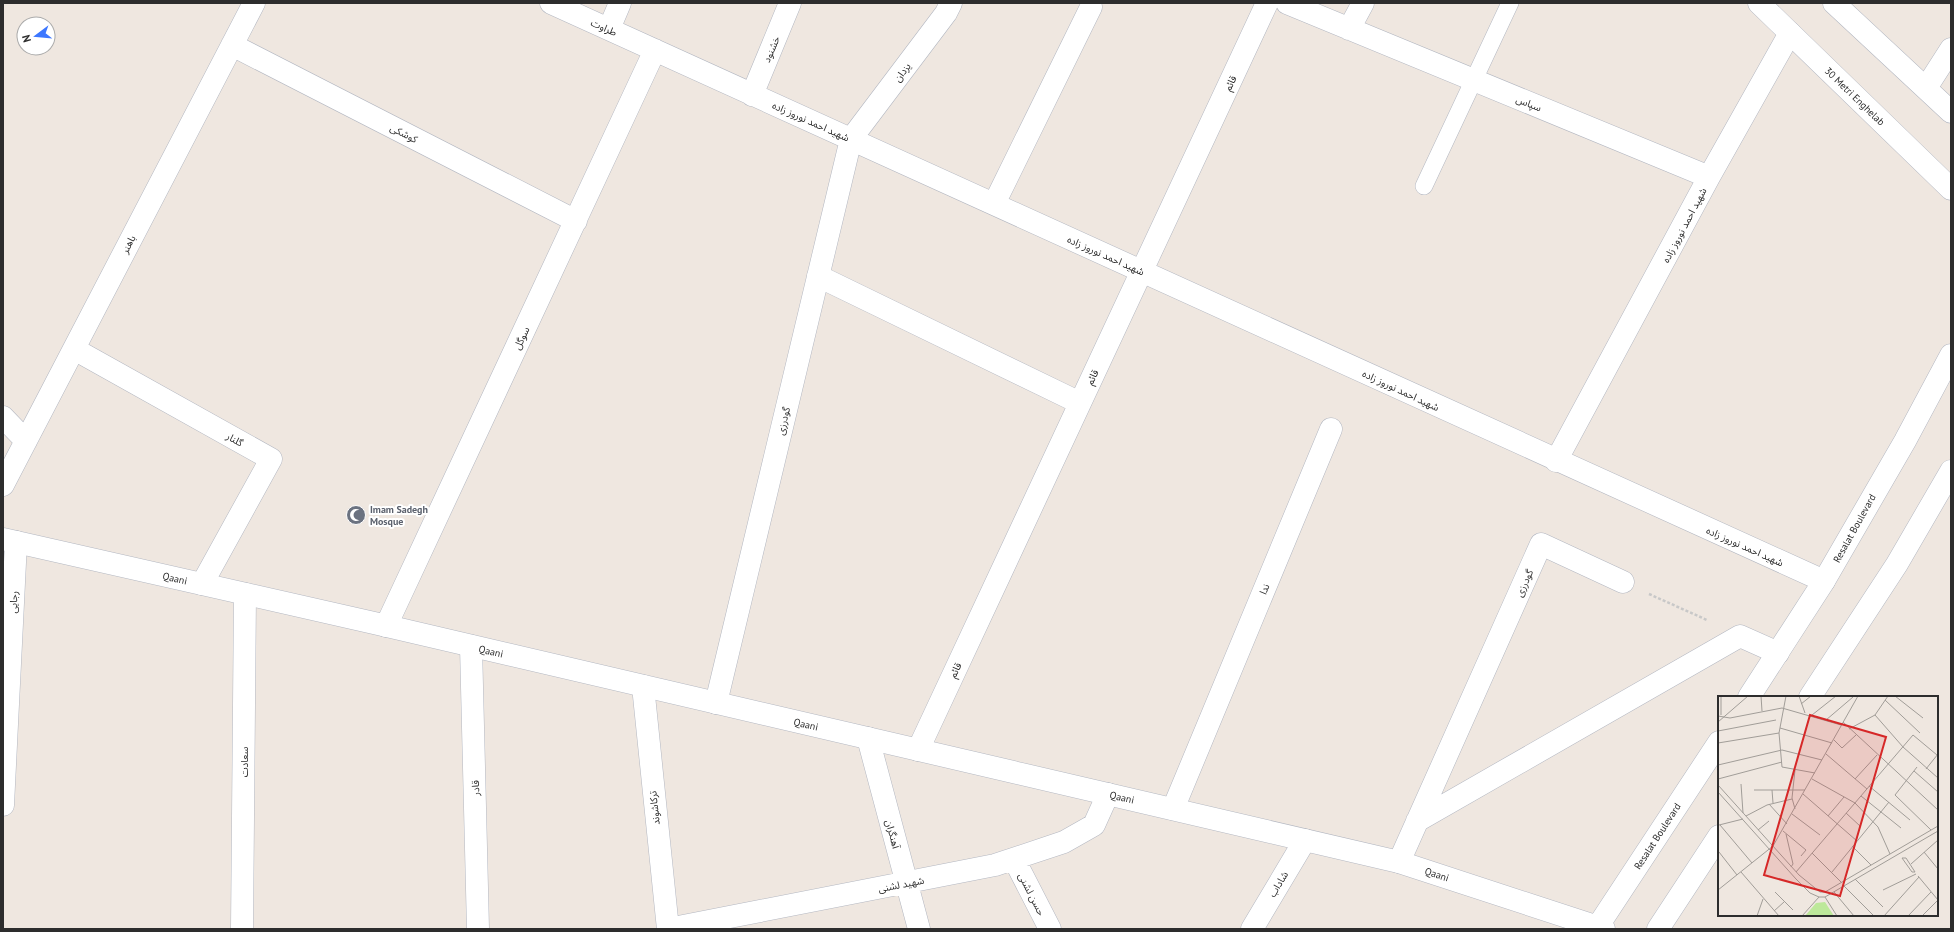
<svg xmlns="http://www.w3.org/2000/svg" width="1954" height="932" font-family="'PT Sans','Noto Sans Arabic',sans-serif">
<rect width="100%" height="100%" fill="#efe7e0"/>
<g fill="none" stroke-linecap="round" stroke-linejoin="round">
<defs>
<path id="lane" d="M 1424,186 L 1510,3"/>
<path id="street" d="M 551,3 L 1824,581
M 1287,3 L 1709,177
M 609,29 L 620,3
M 1349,29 L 1363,3
M 232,45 L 576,221
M 1926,88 L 1951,49
M 752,95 L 790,3
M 994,204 L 1091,7
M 818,276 L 1080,403
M 74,349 L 271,459 L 202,584
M 3,417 L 26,441
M 1556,461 L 1709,177 L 1790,33
M 3,485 L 254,3
M 386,626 L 655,50
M 471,646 L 478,929
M 643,686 L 668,929
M 716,703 L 851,139 L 946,13 L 951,3
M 868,738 L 919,929
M 918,750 L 1267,3
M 3,805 L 16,542
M 1173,809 L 1331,429
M 1417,821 L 1740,636 L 1778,653
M 1014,859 L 1050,929
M 1399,862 L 1541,544 L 1623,582
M 242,929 L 245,594
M 668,929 L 995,865 L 1064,842 L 1094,825 L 1108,794
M 1252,929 L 1305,840"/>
<path id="secondary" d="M 1759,3 L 1951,189
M 1834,3 L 1951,112
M 3,539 L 374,623 L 1399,862 L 1604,929
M 1749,697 L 1824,581 L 1905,441 L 1951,355
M 1810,697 L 1897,564 L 1951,471
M 1596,929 L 1719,742
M 1658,929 L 1719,836"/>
</defs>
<use href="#lane" stroke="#b3b7c1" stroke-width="18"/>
<use href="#street" stroke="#b3b7c1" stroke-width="23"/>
<use href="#secondary" stroke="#b3b7c1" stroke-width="23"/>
<path stroke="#c8c8c8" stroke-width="2.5" stroke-dasharray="3 2" stroke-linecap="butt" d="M 1649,594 L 1707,620"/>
<use href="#lane" stroke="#fff" stroke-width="17"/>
<use href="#street" stroke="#fff" stroke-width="22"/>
<use href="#secondary" stroke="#fff" stroke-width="22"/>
</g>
<defs>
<symbol id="mosque-disc" viewBox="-11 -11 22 22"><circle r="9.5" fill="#6b7280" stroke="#fff"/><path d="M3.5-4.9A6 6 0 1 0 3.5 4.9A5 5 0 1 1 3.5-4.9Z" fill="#fff"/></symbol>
</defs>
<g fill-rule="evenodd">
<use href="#mosque-disc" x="345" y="504" width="22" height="22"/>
</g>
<g text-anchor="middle" stroke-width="4" stroke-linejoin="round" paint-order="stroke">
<g font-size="10" fill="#2d2d2d" stroke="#fff">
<text transform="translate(604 27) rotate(24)" y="4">طراوت</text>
<text transform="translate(771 49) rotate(-67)" y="4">خشنود</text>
<text transform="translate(902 72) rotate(-53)" y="4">یزدان</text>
<text transform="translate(1230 83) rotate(-65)" y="4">قائم</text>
<text transform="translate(1855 96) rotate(44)" y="4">30 Metri Enghelab</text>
<text transform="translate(1529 103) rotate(22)" y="4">سپاس</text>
<text transform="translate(811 121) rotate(24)" y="4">شهید احمد نوروز زاده</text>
<text transform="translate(404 133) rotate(27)" y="4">کوشکی</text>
<text transform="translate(1684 225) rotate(-62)" y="4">شهید احمد نوروز زاده</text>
<text transform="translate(128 244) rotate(-62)" y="4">باهنر</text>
<text transform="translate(1106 255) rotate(24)" y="4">شهید احمد نوروز زاده</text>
<text transform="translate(521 338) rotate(-65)" y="4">سوگل</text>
<text transform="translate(1092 377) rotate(-65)" y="4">قائم</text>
<text transform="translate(1401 390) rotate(25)" y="4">شهید احمد نوروز زاده</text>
<text transform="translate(783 421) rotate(-77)" y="4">گودرزی</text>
<text transform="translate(235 439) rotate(29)" y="4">گلنار</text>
<text transform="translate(1854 528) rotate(-61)" y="4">Resalat Boulevard</text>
<text transform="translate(1745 546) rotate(24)" y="4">شهید احمد نوروز زاده</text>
<text transform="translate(175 578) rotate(13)" y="4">Qaani</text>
<text transform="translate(1524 583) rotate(-66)" y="4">گودرزی</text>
<text transform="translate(1264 589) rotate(-67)" y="4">ندا</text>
<text transform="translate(13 602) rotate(-87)" y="4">رجایی</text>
<text transform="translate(491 651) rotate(13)" y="4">Qaani</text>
<text transform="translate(955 670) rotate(-65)" y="4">قائم</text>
<text transform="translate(806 724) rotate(13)" y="4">Qaani</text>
<text transform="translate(244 762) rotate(-90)" y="4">سعادت</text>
<text transform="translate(475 788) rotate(-92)" y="4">قادر</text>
<text transform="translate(1122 797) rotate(13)" y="4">Qaani</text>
<text transform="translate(654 808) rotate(-96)" y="4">ترکاشوند</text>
<text transform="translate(893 834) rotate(75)" y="4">آهنگران</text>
<text transform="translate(1657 836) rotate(-57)" y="4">Resalat Boulevard</text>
<text transform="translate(1437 874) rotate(18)" y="4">Qaani</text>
<text transform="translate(901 884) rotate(-11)" y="4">شهید لشنی</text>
<text transform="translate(1278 884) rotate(-59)" y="4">شاداب</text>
<text transform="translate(1032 894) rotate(63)" y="4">حسن لشنی</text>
</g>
<g font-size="10" font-weight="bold" fill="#5b616d" stroke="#fff" text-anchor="start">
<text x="370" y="513">Imam Sadegh<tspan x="370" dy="12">Mosque</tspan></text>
</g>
</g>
<g transform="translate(1718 696)">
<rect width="220" height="220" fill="#efe7e0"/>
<path d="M 107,206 L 116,220 L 87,220 L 98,207 Z" fill="#bde89a"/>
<path fill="none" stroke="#a19d98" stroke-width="1" d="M 3,0 L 3,19M 43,0 L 44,15M 68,0 L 61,37 L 64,71 L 97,77M 81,0 L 87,17M 170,0 L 157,19 L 185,51 L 220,82M 177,0 L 205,22M 167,4 L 202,37M 83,8 L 93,0M 94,19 L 118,0M 0,20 L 12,22 L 64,12 L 123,29M 108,24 L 135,1M 0,26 L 30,0M 125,26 L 220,114M 62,32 L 114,47M 131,33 L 157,19M 0,35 L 58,24M 116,44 L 124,52 L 138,39M 0,47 L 61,37M 108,58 L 149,93M 0,69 L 64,54 L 104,64M 199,71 L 177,99 L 213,134M 208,73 L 220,58M 77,74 L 74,102 L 77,113M 196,75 L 220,96M 0,83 L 64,66M 94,83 L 137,107 L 160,131 L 172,158M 137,83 L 159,59M 23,88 L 25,117M 0,89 L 81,179 L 102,196M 151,90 L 192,124M 36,94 L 87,94M 54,94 L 55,107M 0,96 L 78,183 L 92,197 L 101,201 L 107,201 L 220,135M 85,98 L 139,145M 143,100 L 183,132M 51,108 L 69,128M 128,117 L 142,130M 74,118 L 102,139M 28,120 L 49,109 L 74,103M 110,120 L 126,101M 1,129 L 25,123M 2,129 L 34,167M 40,134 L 51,125M 65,135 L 88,154 L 83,160M 68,138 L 75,168 L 73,171M 134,150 L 153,169M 1,156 L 19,179M 206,156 L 220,173M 94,157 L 123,186M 184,162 L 188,162 L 197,176 L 194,176 ZM 193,168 L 220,144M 23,176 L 61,220M 78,176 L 195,39 L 219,59M 114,176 L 171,106M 200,180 L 220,204M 137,183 L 165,211M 126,190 L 155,219M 0,194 L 55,150 L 140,0M 165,194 L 198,178M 57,196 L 75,214M 102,196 L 107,196 L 220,130M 116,196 L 136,220M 107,201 L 119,220M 56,215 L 66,206M 39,220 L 45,203M 84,220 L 101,201M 166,220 L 201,181M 190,220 L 213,196M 204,220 L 220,204"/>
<path fill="#d62828" fill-opacity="0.15" stroke="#d62828" stroke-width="2" d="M 92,19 L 168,41 L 122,200 L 46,179 Z"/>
<rect width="220" height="220" fill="none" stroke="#2d2d2d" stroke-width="2"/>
</g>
<rect width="1954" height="932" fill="none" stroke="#2d2d2d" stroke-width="8"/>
<g transform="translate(36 36) rotate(254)"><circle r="19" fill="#ffffff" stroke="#ababab"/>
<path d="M0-3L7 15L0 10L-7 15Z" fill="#3d77ff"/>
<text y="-6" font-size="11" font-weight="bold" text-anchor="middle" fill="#2d2d2d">N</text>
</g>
</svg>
